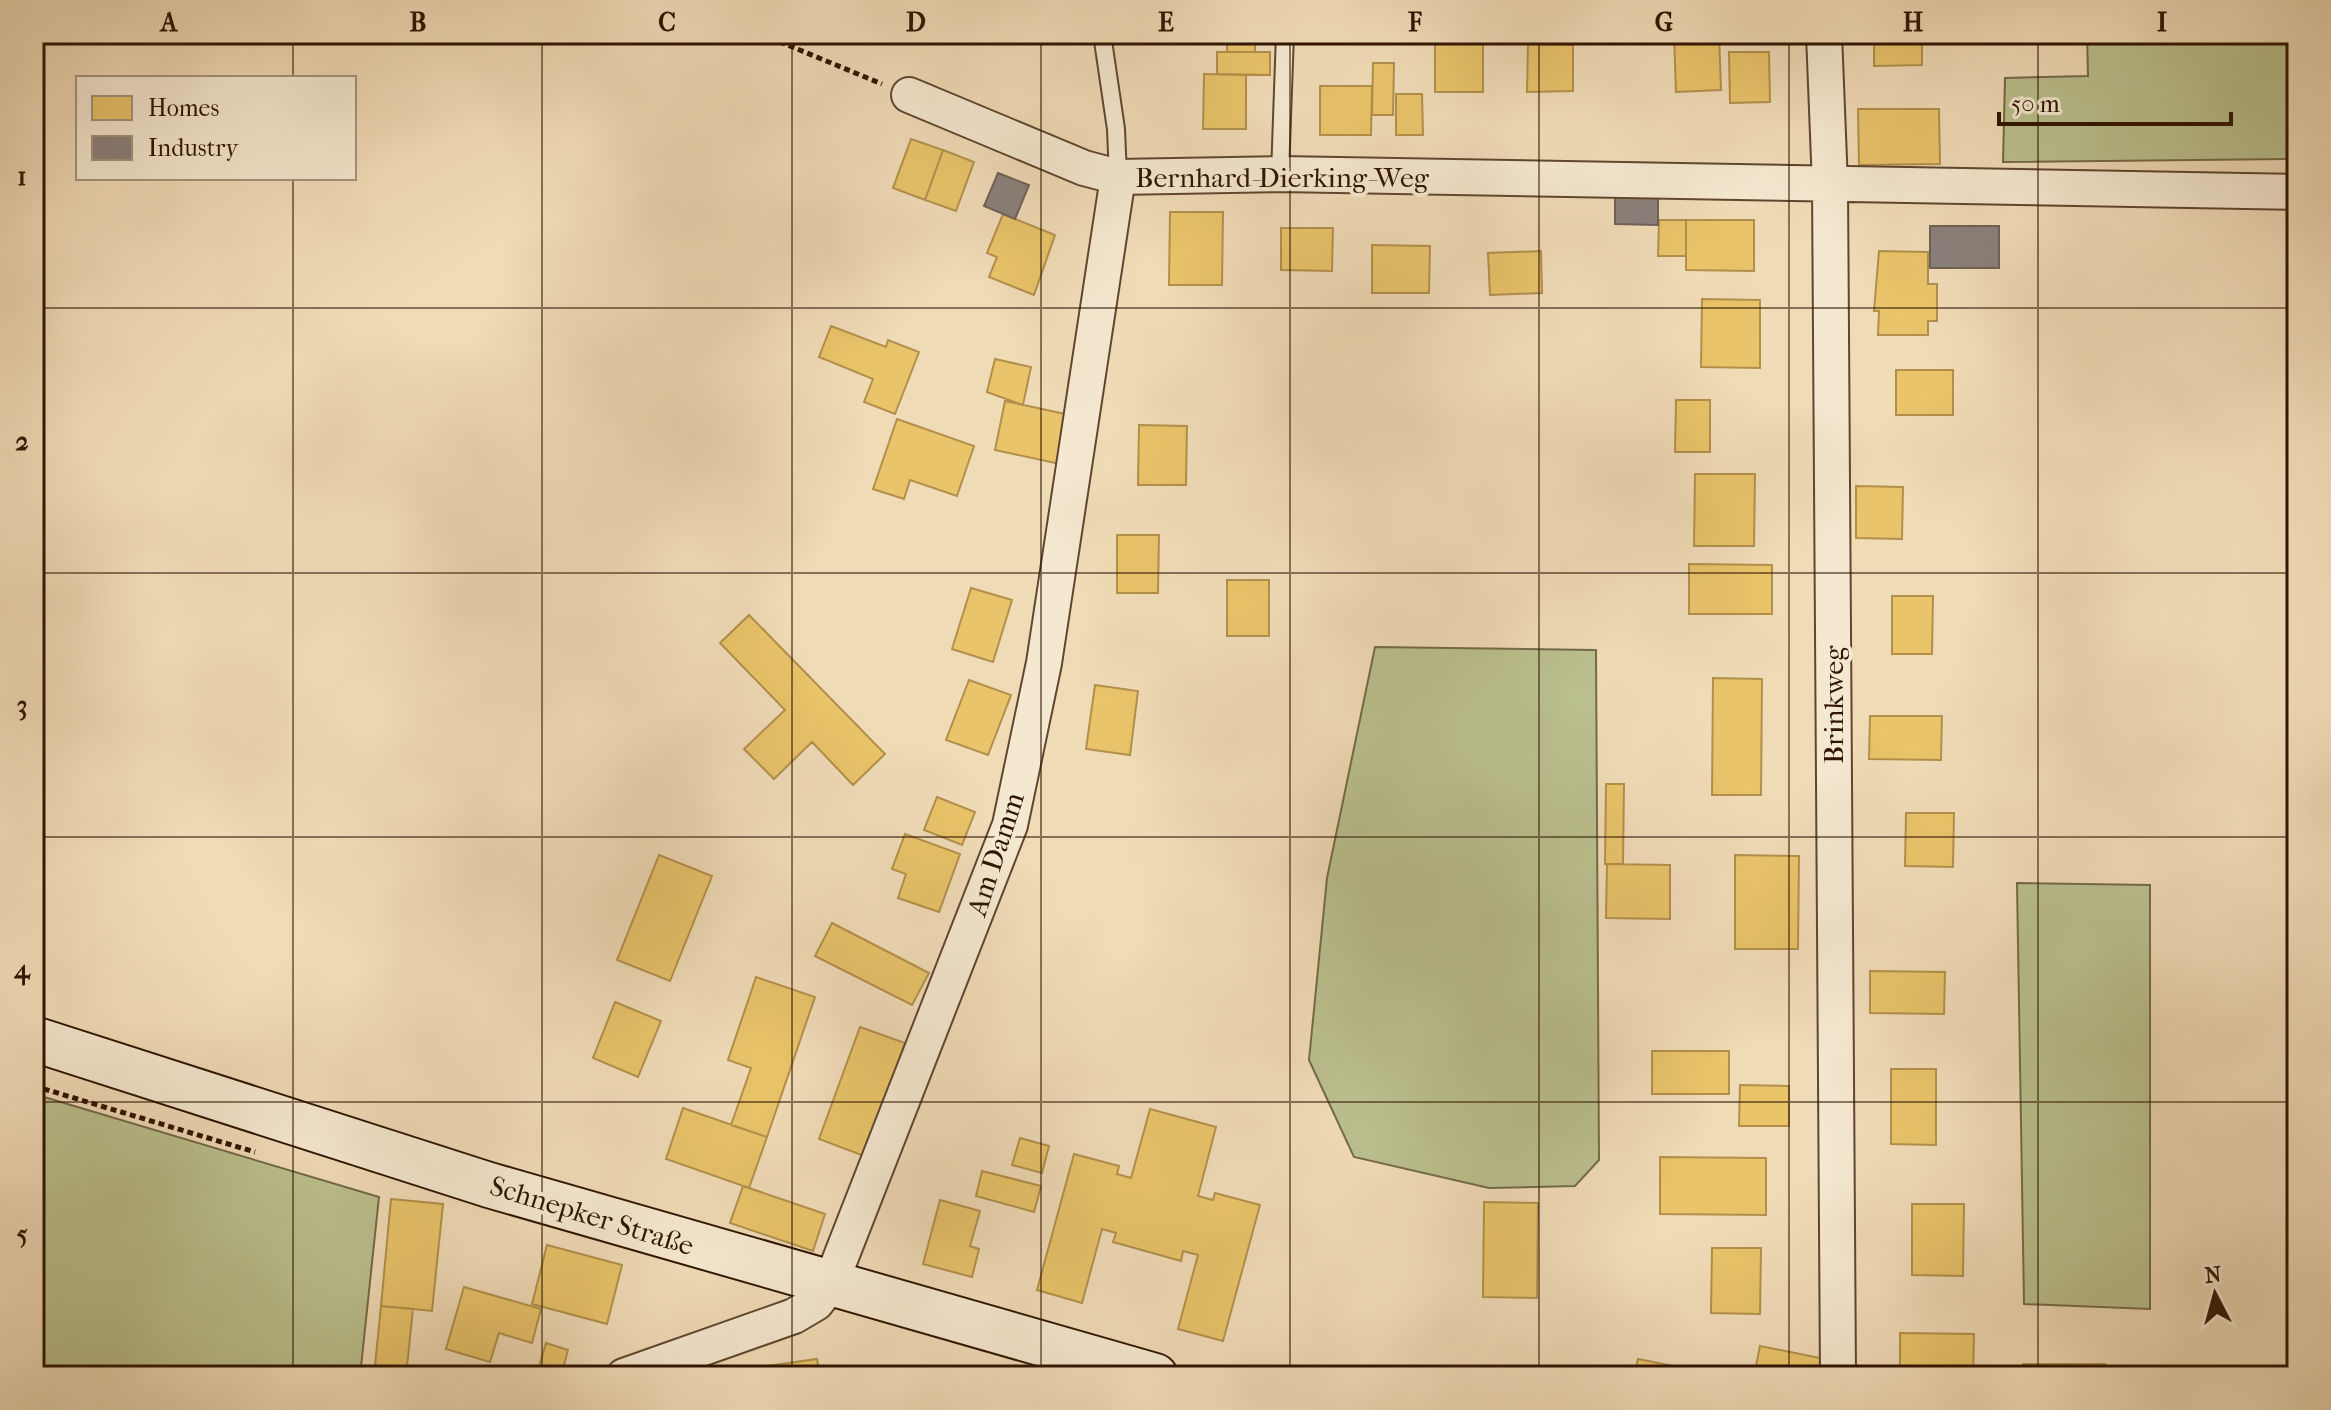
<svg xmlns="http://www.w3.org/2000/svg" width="2331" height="1410" font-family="'IM FELL French Canon',serif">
<rect width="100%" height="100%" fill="#f0dbb7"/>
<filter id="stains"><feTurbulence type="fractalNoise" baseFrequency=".0025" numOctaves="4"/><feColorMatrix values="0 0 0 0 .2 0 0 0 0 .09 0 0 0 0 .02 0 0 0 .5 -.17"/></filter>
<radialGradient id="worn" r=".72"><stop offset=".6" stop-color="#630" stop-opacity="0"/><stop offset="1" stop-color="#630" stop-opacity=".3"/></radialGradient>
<path fill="#bac08e" stroke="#756a48" stroke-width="2" d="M 2087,34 L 2297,34 L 2297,159 L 2003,162 L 2005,78 L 2088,76 Z
M 1375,647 L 1596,650 L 1599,1160 L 1575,1186 L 1489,1188 L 1354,1157 L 1309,1060 L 1327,878 Z
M 2017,883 L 2150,885 L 2150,1309 L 2024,1304 Z
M 34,1094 L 379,1197 L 360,1376 L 34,1376 Z"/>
<path fill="#e9c46a" stroke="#b2904b" stroke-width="2" d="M 1227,34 L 1255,34 L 1255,52 L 1227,52 Z
M 1674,34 L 1719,34 L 1721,90 L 1676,92 Z
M 1874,34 L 1922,34 L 1922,65 L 1874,66 Z
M 1435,39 L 1483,39 L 1483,92 L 1435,92 Z
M 1528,44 L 1573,45 L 1573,91 L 1527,92 Z
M 1217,52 L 1270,52 L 1270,75 L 1217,74 Z
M 1729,52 L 1769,52 L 1770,102 L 1730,103 Z
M 1373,63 L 1394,63 L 1393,115 L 1372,115 Z
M 1204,74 L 1246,75 L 1246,129 L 1203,129 Z
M 1320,86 L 1372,86 L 1371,135 L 1320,135 Z
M 1396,94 L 1422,94 L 1423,135 L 1396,135 Z
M 1858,109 L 1939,109 L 1940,164 L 1859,165 Z
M 911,139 L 943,150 L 925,200 L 893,188 Z
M 943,150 L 974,162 L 956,211 L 925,200 Z
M 1170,212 L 1223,212 L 1222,285 L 1169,285 Z
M 1003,214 L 1055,235 L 1034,295 L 989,277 L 997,257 L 987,253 Z
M 1659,220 L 1686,220 L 1686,256 L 1658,256 Z
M 1686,220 L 1754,220 L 1754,271 L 1686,270 Z
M 1281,228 L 1333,228 L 1332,271 L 1281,270 Z
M 1372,245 L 1430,246 L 1429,293 L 1372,293 Z
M 1541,251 L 1542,293 L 1490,295 L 1488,253 Z
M 1879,251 L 1928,252 L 1928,284 L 1937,284 L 1937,321 L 1928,321 L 1928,335 L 1878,335 L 1879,311 L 1874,311 Z
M 1702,299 L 1760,300 L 1760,368 L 1701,367 Z
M 831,326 L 886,347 L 888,340 L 919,352 L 895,414 L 864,402 L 873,379 L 819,357 Z
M 995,359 L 1031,367 L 1023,405 L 987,392 Z
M 1896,370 L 1953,370 L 1953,415 L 1896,415 Z
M 1676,400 L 1710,400 L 1710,452 L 1675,452 Z
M 1005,401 L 1070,415 L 1060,464 L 995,450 Z
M 897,419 L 974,446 L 957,496 L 910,480 L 904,499 L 873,489 Z
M 1139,425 L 1187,426 L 1186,485 L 1138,485 Z
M 1695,474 L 1755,474 L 1754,546 L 1694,546 Z
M 1856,486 L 1903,487 L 1902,539 L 1856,538 Z
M 1117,535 L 1159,535 L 1158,593 L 1117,593 Z
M 1689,564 L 1772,565 L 1772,614 L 1689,614 Z
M 1227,580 L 1269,580 L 1269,636 L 1227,636 Z
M 971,588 L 1012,600 L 993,662 L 952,649 Z
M 1892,596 L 1933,596 L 1932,654 L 1892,654 Z
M 749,615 L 885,754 L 853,785 L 812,742 L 774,779 L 744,749 L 785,710 L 720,643 Z
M 1713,678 L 1762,679 L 1761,795 L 1712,795 Z
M 969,680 L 1011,695 L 988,755 L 946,740 Z
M 1095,685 L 1138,691 L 1130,755 L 1086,749 Z
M 1870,716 L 1942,716 L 1941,760 L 1869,759 Z
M 1606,784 L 1624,784 L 1623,864 L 1605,864 Z
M 937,797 L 975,812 L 962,845 L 924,830 Z
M 1906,813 L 1954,813 L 1953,867 L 1905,866 Z
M 905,834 L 960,854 L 939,912 L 898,898 L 906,874 L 892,869 Z
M 659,855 L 712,876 L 670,981 L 617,960 Z
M 1735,855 L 1799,856 L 1798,949 L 1735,949 Z
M 1607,864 L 1670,865 L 1670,919 L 1606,918 Z
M 832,923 L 929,973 L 912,1005 L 815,956 Z
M 1870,971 L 1945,972 L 1944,1014 L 1870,1013 Z
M 756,977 L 815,997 L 767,1137 L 731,1125 L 751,1068 L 728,1060 Z
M 615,1002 L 661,1021 L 638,1077 L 593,1058 Z
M 860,1027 L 905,1043 L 864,1156 L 819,1139 Z
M 1652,1051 L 1729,1051 L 1729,1094 L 1652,1094 Z
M 1891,1069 L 1936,1069 L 1936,1145 L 1891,1144 Z
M 1740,1085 L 1789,1086 L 1789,1126 L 1739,1126 Z
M 683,1108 L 767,1137 L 749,1188 L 666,1159 Z
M 1150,1109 L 1216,1127 L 1198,1196 L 1213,1200 L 1215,1193 L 1260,1205 L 1223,1341 L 1178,1329 L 1198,1255 L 1183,1251 L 1181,1261 L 1113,1242 L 1116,1233 L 1102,1229 L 1082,1303 L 1037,1290 L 1074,1154 L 1119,1166 L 1117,1174 L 1131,1178 Z
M 1020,1138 L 1049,1146 L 1042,1173 L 1012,1165 Z
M 1660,1157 L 1766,1158 L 1766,1215 L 1660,1214 Z
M 982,1171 L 1041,1186 L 1034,1212 L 976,1196 Z
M 743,1186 L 825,1214 L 813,1251 L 730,1223 Z
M 391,1199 L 443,1204 L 432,1311 L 381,1306 Z
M 940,1200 L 980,1211 L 970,1246 L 979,1249 L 972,1277 L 923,1264 Z
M 1484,1202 L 1538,1203 L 1537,1298 L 1483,1297 Z
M 1912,1204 L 1964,1204 L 1963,1276 L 1912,1275 Z
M 547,1245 L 622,1265 L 607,1324 L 532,1304 Z
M 1712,1248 L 1761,1248 L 1760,1314 L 1711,1313 Z
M 464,1287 L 541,1309 L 532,1343 L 499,1333 L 490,1362 L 446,1349 Z
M 381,1306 L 413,1309 L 406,1376 L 374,1376 Z
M 1900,1333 L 1974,1334 L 1973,1376 L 1900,1375 Z
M 546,1343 L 568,1350 L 561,1376 L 537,1373 Z
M 1760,1346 L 1825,1359 L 1821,1376 L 1754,1376 Z
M 817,1359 L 820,1376 L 734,1376 L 733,1371 Z
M 1638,1359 L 1684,1368 L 1682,1376 L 1634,1376 Z
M 2023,1364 L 2105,1364 L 2104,1376 L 2023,1376 Z"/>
<path fill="#8a817c" stroke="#6f6157" stroke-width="2" d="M 998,173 L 1029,185 L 1015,219 L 984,206 Z
M 1615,195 L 1658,195 L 1658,225 L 1615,224 Z
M 1930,226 L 1999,226 L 1999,268 L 1930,268 Z"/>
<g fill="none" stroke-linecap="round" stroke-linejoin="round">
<defs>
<path id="lane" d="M 1102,34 L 1116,129 L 1118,177
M 1280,174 L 1285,34"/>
<path id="street" d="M 1824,34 L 1830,185 L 1838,1376
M 909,95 L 1084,168 L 1118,177 L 1280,174 L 2297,192
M 624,1376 L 794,1316 L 816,1303 L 830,1285 L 1010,825 L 1044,663 L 1118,177"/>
<path id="secondary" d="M 34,1039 L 489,1185 L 1155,1376"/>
</defs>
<use href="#lane" stroke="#60462f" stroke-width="20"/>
<use href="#street" stroke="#60462f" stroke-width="38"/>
<use href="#secondary" stroke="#301502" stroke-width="48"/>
<path stroke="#301502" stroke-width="5" stroke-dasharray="6 4" stroke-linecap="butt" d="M 761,34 L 882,84
M 34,1086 L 255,1152"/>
<use href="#lane" stroke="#f5e8d0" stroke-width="16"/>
<use href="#street" stroke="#f5e8d0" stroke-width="34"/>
<use href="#secondary" stroke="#f5e8d0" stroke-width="44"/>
</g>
<path fill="none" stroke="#301502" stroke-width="2" stroke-opacity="0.55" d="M 293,34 L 293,78M 542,34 L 542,1376M 792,34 L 792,1376M 1041,34 L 1041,1376M 1290,34 L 1290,1376M 1539,34 L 1539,1376M 1789,34 L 1789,1376M 2038,34 L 2038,1376M 293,178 L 293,1376M 34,308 L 2297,308M 34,573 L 2297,573M 34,837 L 2297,837M 34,1102 L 2297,1102"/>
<g text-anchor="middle" stroke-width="8" stroke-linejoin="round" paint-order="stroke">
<g font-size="28" fill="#301502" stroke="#f5e8d0">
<text x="1282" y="187">Bernhard-Dierking-Weg</text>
<text transform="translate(1833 705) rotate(-90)" y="10">Brinkweg</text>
<text transform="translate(995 854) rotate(-72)" y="10">Am Damm</text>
<text transform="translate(592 1215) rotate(17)" y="10">Schnepker Straße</text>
</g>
</g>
<rect width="2331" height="1410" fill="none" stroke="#f0dbb7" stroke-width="88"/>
<rect x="76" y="76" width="280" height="104" fill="#f5e8d0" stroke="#a6947e" stroke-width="2"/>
<rect x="92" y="96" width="40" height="24" fill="#e9c46a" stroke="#a6947e" stroke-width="2"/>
<text x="148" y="116" font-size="24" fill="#301502">Homes</text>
<rect x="92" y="136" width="40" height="24" fill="#8a817c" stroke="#a6947e" stroke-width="2"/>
<text x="148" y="156" font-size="24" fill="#301502">Industry</text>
<g transform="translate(2215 1294) rotate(354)" stroke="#f5e8d0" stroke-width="6" paint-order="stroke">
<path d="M0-6L14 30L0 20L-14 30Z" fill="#301502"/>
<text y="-12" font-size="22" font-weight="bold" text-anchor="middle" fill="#301502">N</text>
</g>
<path d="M1999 112v12h232v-12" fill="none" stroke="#301502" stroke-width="4"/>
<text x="2011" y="112" font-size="24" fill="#301502" stroke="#f5e8d0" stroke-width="6" paint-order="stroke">50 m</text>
<rect x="44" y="44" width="2243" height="1322" fill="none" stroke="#301502" stroke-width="3"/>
<g font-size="26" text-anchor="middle" font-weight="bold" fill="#301502">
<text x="169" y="31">A</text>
<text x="418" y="31">B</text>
<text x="667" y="31">C</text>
<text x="916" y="31">D</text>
<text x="1166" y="31">E</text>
<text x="1415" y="31">F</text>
<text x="1664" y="31">G</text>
<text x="1913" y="31">H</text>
<text x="2162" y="31">I</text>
<text x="22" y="185">1</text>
<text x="22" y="450">2</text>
<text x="22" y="714">3</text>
<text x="22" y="978">4</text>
<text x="22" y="1243">5</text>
</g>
<rect width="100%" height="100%" filter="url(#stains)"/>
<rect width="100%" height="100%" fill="url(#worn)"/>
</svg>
